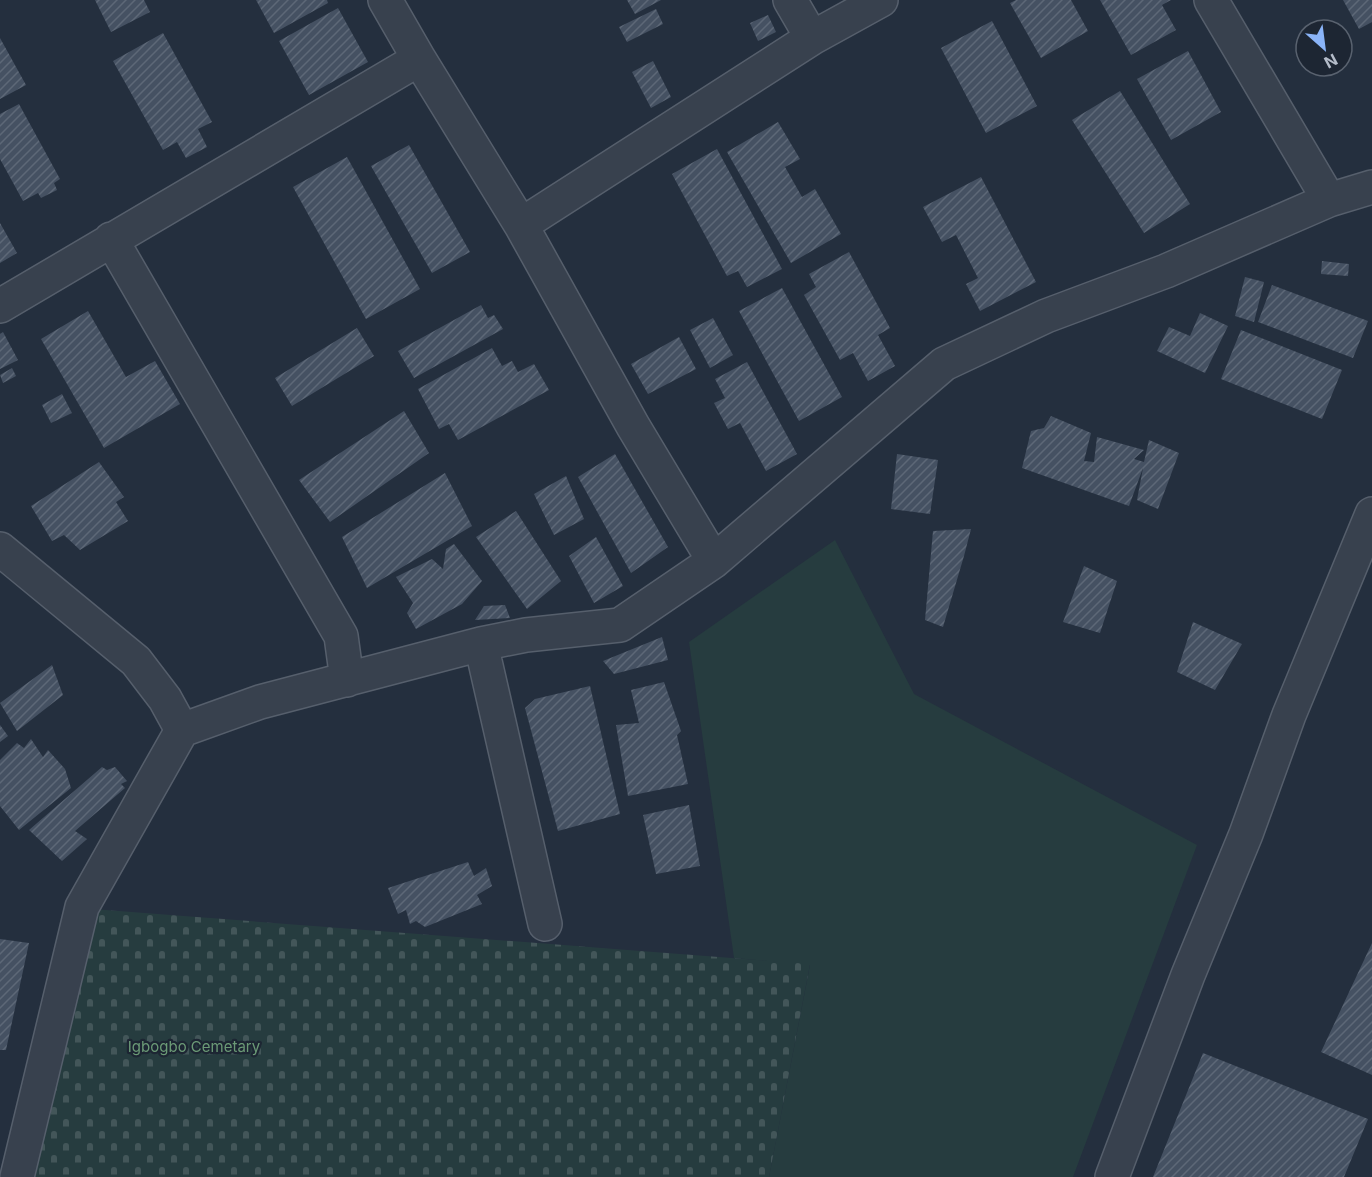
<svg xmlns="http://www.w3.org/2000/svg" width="1372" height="1177" font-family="Inter,sans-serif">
<defs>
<pattern id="cemetery-stones" width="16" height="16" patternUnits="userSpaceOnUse" patternTransform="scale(1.5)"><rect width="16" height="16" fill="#263c3f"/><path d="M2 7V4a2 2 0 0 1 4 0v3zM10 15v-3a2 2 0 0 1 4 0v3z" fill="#435659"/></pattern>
<pattern id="building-hatch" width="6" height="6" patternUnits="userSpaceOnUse" patternTransform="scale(1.5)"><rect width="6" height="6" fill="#455162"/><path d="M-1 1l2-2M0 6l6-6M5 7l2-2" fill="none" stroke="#5d6877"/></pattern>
</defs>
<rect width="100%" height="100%" fill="#242f3e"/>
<path fill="#263c3f" d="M 835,540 L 914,694 L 1197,845 L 1073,1177 L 769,1177 L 810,965 L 734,958 L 689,642 Z"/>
<path fill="url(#cemetery-stones)" d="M 92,909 L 810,964 L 769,1177 L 32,1177 Z"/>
<path fill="url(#building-hatch)" d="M 95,0 L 144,0 L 150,12 L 111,32 Z
M 256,0 L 327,0 L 328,3 L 274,33 Z
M 627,0 L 661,0 L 635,14 Z
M 1016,0 L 1071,0 L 1088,31 L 1041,58 L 1010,3 Z
M 1100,0 L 1171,0 L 1162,5 L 1176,30 L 1131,55 Z
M 1343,0 L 1372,0 L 1372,22 L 1359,29 Z
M 338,8 L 368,62 L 309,95 L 279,41 Z
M 656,9 L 663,24 L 627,42 L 619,27 Z
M 768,15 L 776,32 L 758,41 L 750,23 Z
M 992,21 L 1037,106 L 986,133 L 941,48 Z
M 163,33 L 212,122 L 198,129 L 207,147 L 186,158 L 177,142 L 163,150 L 113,61 Z
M 0,38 L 26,85 L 0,99 Z
M 1188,51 L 1221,112 L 1171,140 L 1137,79 Z
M 653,61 L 671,97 L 651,108 L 632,72 Z
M 1120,91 L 1190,204 L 1144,233 L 1072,120 Z
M 19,104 L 60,179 L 54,183 L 57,190 L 41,198 L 38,193 L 23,201 L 0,159 L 0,114 Z
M 778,122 L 800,159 L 785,167 L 802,197 L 815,189 L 841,234 L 791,263 L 727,152 Z
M 409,145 L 470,252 L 432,273 L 371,166 Z
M 717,149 L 782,269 L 747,287 L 738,271 L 727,276 L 672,174 Z
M 347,157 L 420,289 L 366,319 L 293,187 Z
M 981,177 L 1036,282 L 980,311 L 966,284 L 978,278 L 956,235 L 942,242 L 923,207 Z
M 0,223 L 17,253 L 0,263 Z
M 849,252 L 890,328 L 878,335 L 895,366 L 868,381 L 853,353 L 840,360 L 804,295 L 816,287 L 809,274 Z
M 1322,261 L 1349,264 L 1348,276 L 1321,274 Z
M 1245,277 L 1264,282 L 1254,322 L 1235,316 Z
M 1272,285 L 1368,321 L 1353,358 L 1258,322 Z
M 782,288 L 842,397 L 799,421 L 739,311 Z
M 481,305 L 488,318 L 494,315 L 503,329 L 414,378 L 398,351 Z
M 88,311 L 126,377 L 155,361 L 180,404 L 104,448 L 41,339 Z
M 1200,313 L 1228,326 L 1205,373 L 1157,351 L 1169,327 L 1190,336 Z
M 713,318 L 733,355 L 710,368 L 690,330 Z
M 357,328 L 374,356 L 292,406 L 275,378 Z
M 1241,330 L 1342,370 L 1322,419 L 1221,379 Z
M 3,332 L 18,360 L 0,369 L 0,334 Z
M 679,337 L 696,369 L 648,394 L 631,364 Z
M 492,348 L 502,366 L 512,361 L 518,372 L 534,364 L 549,390 L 458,440 L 449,424 L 439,429 L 418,389 Z
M 747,362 L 797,454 L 766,471 L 740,423 L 728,429 L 714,403 L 725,398 L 715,379 Z
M 12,368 L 16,376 L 3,383 L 0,375 Z
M 62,394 L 72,413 L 51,423 L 42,405 Z
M 404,411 L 429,453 L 330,522 L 299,480 Z
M 1051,416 L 1091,433 L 1084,461 L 1094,462 L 1097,437 L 1144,450 L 1134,459 L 1144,462 L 1149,440 L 1179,453 L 1158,509 L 1137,500 L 1143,468 L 1129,506 L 1022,468 L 1031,431 L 1044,428 Z
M 615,454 L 668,547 L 631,573 L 578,477 Z
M 897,454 L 938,460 L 930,514 L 891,509 Z
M 99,462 L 124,497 L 116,502 L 128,521 L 80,550 L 64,535 L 52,541 L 31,506 Z
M 445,473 L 472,526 L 367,588 L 342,537 Z
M 566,476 L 584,519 L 554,535 L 534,494 Z
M 516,511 L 561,581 L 527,609 L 476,537 Z
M 971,529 L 964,556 L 943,627 L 925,620 L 933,531 Z
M 596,537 L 623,586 L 594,603 L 569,556 Z
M 454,544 L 482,581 L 462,604 L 416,629 L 407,613 L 413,603 L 396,577 L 432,559 L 443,569 L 446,549 Z
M 1084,566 L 1117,581 L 1100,633 L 1063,622 Z
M 505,605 L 510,618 L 475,620 L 484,606 Z
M 1193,622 L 1242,644 L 1215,690 L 1177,672 Z
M 662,637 L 668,660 L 614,674 L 603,661 Z
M 52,665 L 63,695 L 17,731 L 0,703 Z
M 664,682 L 681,731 L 677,735 L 688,784 L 628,796 L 616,725 L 639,723 L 631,690 Z
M 590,686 L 620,814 L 558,831 L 525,708 L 535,699 Z
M 0,725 L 8,736 L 0,742 Z
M 31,739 L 43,757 L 48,750 L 65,769 L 71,788 L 19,830 L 0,806 L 0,760 L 17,743 L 24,748 Z
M 102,767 L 107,770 L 115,767 L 127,781 L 121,784 L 125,788 L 75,831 L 87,839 L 62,861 L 29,830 Z
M 689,805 L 700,866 L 656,874 L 643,815 Z
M 468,862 L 474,876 L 486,868 L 492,886 L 477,895 L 482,904 L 425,927 L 416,921 L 410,924 L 406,910 L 398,914 L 388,888 Z
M 0,939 L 29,943 L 6,1050 L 0,1050 Z
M 1372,943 L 1372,1075 L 1321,1052 Z
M 1203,1053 L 1368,1119 L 1344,1177 L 1153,1177 Z"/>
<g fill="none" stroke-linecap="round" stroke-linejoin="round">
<defs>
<path id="minor" d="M 385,0 L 419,59
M 790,0 L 812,38
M 1211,0 L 1329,200
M 521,225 L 812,38 L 881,0
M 111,239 L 341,636 L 347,680
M 0,306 L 419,59 L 521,225 L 633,426 L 714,561
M 0,549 L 136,661 L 165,699 L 182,730
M 481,644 L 545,924
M 17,1177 L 82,907 L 182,730 L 260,702 L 481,644 L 526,635 L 620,625 L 714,561 L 944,364 L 1046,316 L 1166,271 L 1329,200 L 1372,187
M 1112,1177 L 1188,975 L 1246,834 L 1289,715 L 1372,514"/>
</defs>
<use href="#minor" stroke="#565f6c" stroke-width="36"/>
<use href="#minor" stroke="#38414e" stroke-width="33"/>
</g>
<g text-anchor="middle" stroke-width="4.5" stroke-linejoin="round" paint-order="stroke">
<g font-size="15" fill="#6b9a76" stroke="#1d2633">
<text x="194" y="1052">Igbogbo Cemetary</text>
</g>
</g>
<g transform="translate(1324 48) rotate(152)"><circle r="28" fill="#1d2633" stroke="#59626f" stroke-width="1.5"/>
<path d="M0-4.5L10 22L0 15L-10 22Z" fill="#8ab4f8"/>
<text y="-9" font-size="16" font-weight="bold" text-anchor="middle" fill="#b4bcc9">N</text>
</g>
</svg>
